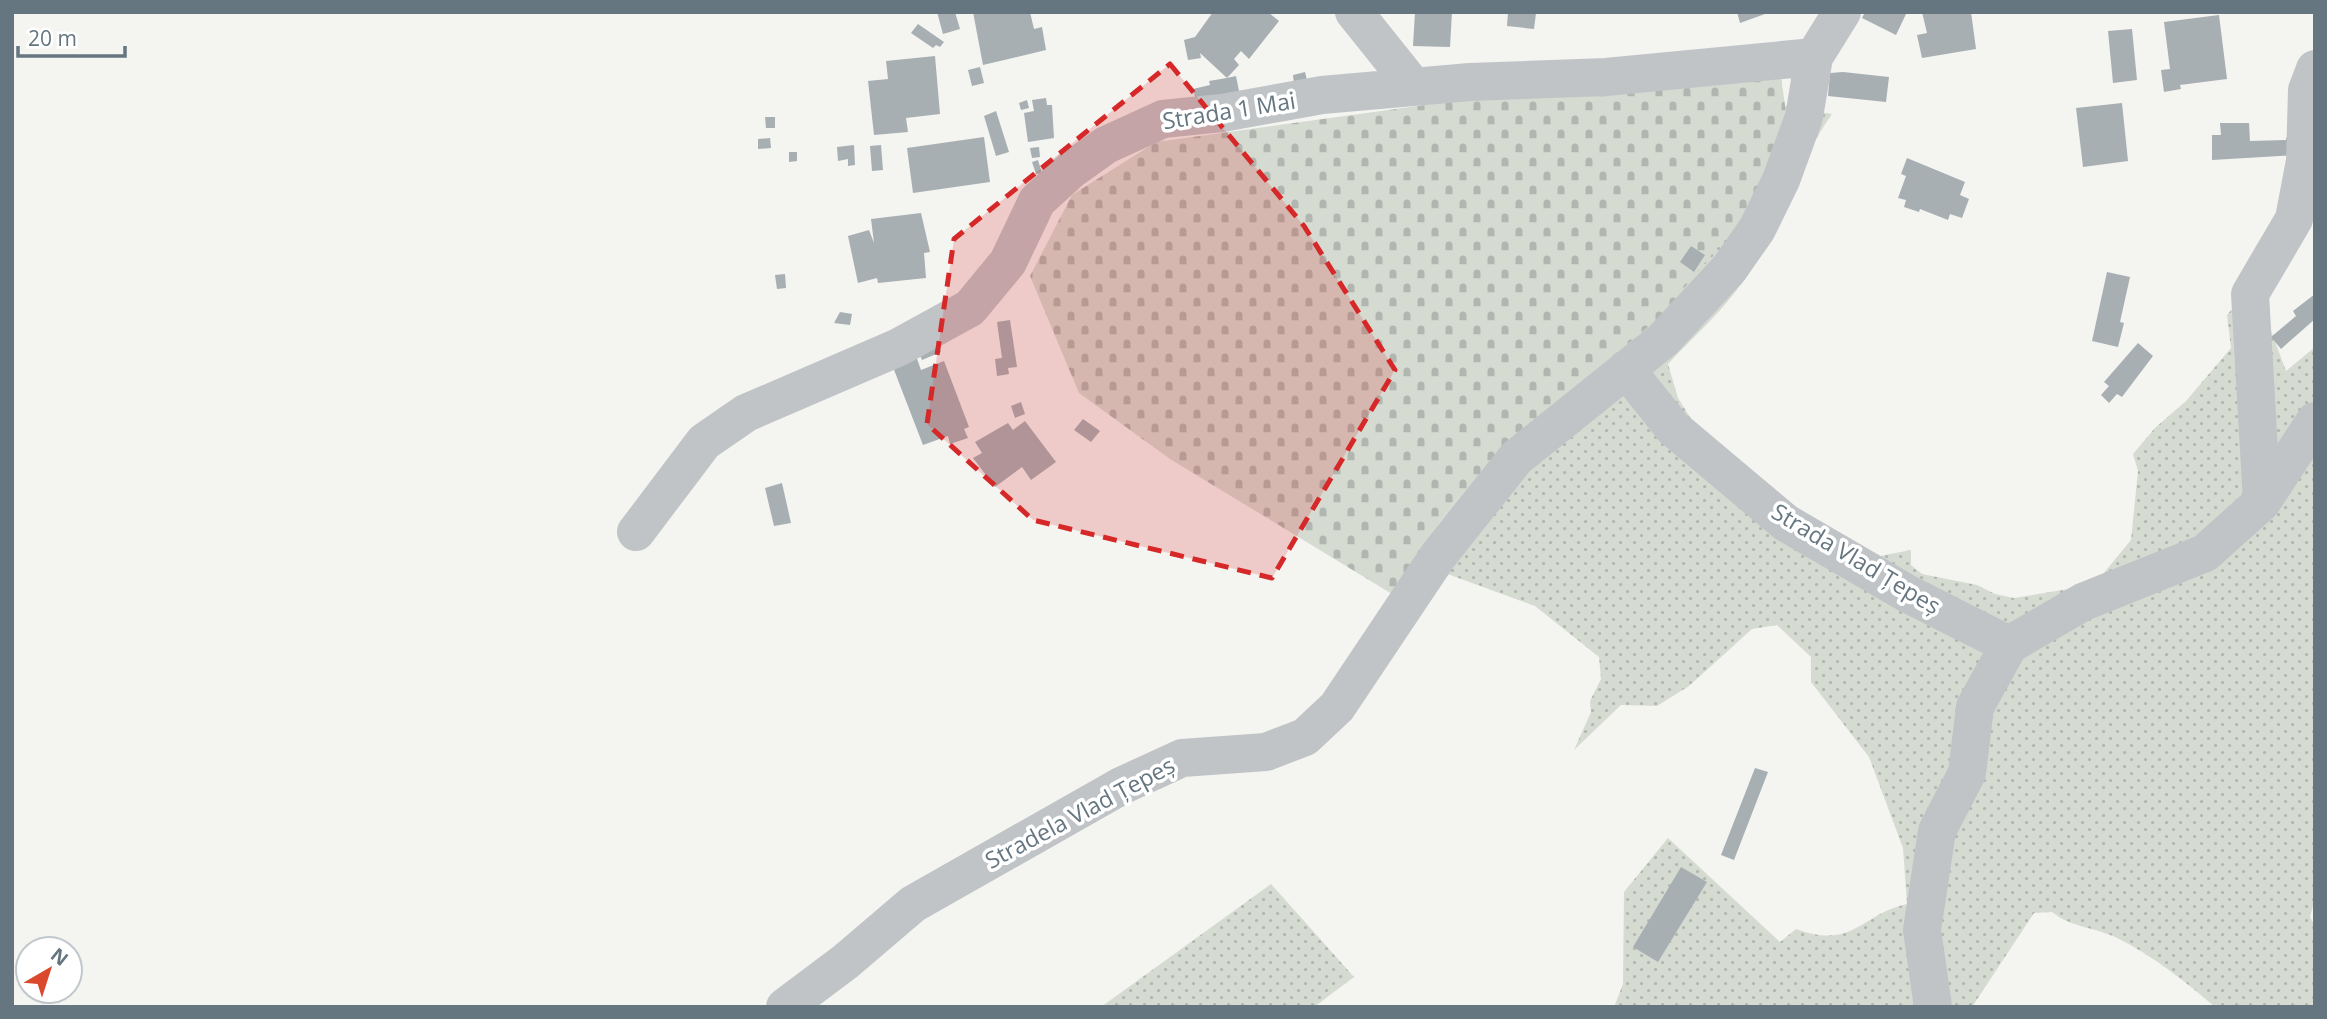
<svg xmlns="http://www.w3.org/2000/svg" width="2327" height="1019" font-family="'Open Sans',sans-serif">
<defs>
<pattern id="grass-dots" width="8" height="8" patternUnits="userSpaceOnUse" patternTransform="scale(1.75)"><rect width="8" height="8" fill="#d6dbd2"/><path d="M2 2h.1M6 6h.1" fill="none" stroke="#b1b6b0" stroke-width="1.8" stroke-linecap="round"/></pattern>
<pattern id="cemetery-stones" width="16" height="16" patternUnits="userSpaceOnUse" patternTransform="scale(1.75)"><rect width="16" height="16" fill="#d6dbd2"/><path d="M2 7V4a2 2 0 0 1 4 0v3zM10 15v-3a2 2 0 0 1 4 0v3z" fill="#b1b6b0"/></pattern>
</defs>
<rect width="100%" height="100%" fill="#f4f4f1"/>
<path fill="url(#grass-dots)" d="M 1785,106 L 1832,114 C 1796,164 1779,227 1744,280 C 1724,310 1693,337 1668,364 L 1678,398 L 1697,428 L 1774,498 L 1875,557 L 1911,550 L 1911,565 L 1922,574 L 1977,585 L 1995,594 L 2014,598 L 2081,587 L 2103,574 L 2131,540 L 2138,471 L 2133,454 L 2155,428 L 2186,401 L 2231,348 L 2227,315 L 2238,302 L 2264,312 L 2286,371 L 2315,347 L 2315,899 L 2310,917 L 2315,926 L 2315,1007 L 2215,1007 C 2186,982 2152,955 2117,938 C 2095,927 2072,928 2052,912 L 2034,913 L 1972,1007 L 1614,1007 L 1623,984 L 1624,892 L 1668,838 L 1780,942 L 1796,929 C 1854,950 1859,915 1907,904 L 1903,848 L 1869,757 L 1811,682 L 1811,657 L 1777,625 L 1752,629 L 1689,686 L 1657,706 L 1621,705 L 1574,750 L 1591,712 L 1590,701 L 1601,679 L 1599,657 L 1535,606 L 1442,572 L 1392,594 L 1453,503 L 1554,406 L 1788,126 Z
M 1271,884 L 1354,977 L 1314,1007 L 1101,1007 Z"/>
<path fill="url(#cemetery-stones)" d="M 1781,77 L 1788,126 L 1756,201 L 1661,316 L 1554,406 L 1453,503 L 1392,594 L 1170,459 L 1079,393 L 1030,276 L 1072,195 L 1156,142 L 1461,100 Z"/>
<path fill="#a7afb3" d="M 937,12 L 955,12 L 960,29 L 943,34 Z
M 973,12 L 1030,12 L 1034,29 L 1042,27 L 1046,50 L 983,65 Z
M 1213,12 L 1268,12 L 1279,21 L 1249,59 L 1241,51 L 1234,59 L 1239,65 L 1227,78 L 1236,76 L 1240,96 L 1197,103 L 1193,89 L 1210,85 L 1209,81 L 1227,78 L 1200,53 L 1201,58 L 1188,60 L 1184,40 L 1195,37 Z
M 1415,12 L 1452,12 L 1450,47 L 1413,46 Z
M 1508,12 L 1536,13 L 1534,29 L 1507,26 Z
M 1737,12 L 1765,12 L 1765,14 L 1740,23 Z
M 1865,12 L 1907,12 L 1896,35 L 1862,18 Z
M 1922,12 L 1971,12 L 1976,49 L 1922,58 L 1917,35 L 1927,33 Z
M 2219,15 L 2227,79 L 2180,85 L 2181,89 L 2164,92 L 2161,70 L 2170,69 L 2164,22 Z
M 918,24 L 944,42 L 940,47 L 936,45 L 933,48 L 911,33 Z
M 2132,29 L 2137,80 L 2113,83 L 2108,31 Z
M 935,56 L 940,114 L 906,118 L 908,132 L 874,135 L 868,81 L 888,79 L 886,61 Z
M 980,67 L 984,83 L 972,86 L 968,70 Z
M 1305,72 L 1307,80 L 1294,83 L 1293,75 Z
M 1843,72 L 1889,77 L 1886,102 L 1828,96 L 1830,73 Z
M 1046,98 L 1047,105 L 1052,105 L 1054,138 L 1028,142 L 1024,113 L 1034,111 L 1032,100 Z
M 1027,100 L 1029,108 L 1021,110 L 1019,103 Z
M 2122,103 L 2128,161 L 2083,167 L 2076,108 Z
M 996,111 L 1009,152 L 996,156 L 984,116 Z
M 765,117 L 775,117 L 775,128 L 766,128 Z
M 2220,123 L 2249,123 L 2250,141 L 2286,140 L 2286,137 L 2298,155 L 2212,160 L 2212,135 L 2221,135 Z
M 984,137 L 990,182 L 913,193 L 907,148 Z
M 770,138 L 771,148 L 758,149 L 758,139 Z
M 854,145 L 855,165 L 848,166 L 848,159 L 838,161 L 837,147 Z
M 881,145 L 883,170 L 872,171 L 870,146 Z
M 1039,147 L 1040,157 L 1032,158 L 1030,148 Z
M 789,152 L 797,152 L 797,161 L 789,162 Z
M 1907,158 L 1965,182 L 1960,195 L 1969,199 L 1962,218 L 1950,214 L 1948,220 L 1920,209 L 1919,212 L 1904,207 L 1906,200 L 1898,198 L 1906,176 L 1901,174 Z
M 1038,160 L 1042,173 L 1036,174 L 1032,162 Z
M 921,213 L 930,252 L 924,253 L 926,278 L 878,283 L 877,278 L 858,283 L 848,236 L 869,230 L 874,243 L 871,219 Z
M 1691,246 L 1705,255 L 1694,272 L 1680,262 Z
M 2107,272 L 2130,277 L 2120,322 L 2124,323 L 2118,347 L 2092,341 Z
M 785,274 L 786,288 L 777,289 L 775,275 Z
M 2315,294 L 2315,319 L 2281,349 L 2271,337 L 2296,316 L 2293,311 Z
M 840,312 L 852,314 L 850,325 L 834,323 Z
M 1010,320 L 1017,367 L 1008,368 L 1009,374 L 997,376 L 995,359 L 1002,358 L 997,322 Z
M 937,343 L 941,352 L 922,360 L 918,351 Z
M 2138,343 L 2153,356 L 2122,397 L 2117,394 L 2109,403 L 2101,395 L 2109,386 L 2104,382 Z
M 915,353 L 921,370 L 944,361 L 969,427 L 964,429 L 968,438 L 950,444 L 948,436 L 923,445 L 891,362 Z
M 1021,402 L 1025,414 L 1015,418 L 1011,406 Z
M 1083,419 L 1100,431 L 1091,442 L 1074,430 Z
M 1025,421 L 1056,462 L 1031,480 L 1022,467 L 995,487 L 973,458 L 982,453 L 975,442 L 1008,423 L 1013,430 Z
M 782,483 L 791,523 L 774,526 L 765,488 Z
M 1755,768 L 1768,772 L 1734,860 L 1721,855 Z
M 1681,867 L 1707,882 L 1658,962 L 1633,947 Z"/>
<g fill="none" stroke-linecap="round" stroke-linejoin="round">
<path stroke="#c0c4c7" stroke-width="38" d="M 1354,12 L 1414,87
M 1626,369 L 1673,428 L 1786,523 L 1908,594 L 2009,645
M 2262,502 L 2315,421
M 636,532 L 704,442 L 746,413 L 899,347 L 970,308 L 1008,262 L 1037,201 L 1071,170 L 1106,145 L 1163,119 L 1222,113 L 1322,95 L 1470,82 L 1606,77 L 1814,57
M 785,1007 L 845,962 L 913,904 L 1121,786 L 1182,758 L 1266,752 L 1305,737 L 1337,707 L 1438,556 L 1516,458 L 1663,340 L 1729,269 L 1757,229 L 1781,180 L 1804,117 L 1814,57 L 1842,12
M 1933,1007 L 1922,930 L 1937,831 L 1967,773 L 1975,707 L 2009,645 L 2083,602 L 2205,553 L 2262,502 L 2250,294 L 2294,219 L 2305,161 L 2307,90 L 2315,69"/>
</g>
<path fill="#d62828" fill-opacity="0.2" stroke="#d62828" stroke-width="5" stroke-dasharray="14 9" stroke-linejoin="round" d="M 1170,64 L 1304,226 L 1395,370 L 1272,578 L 1033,520 L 927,424 L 954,239 Z"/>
<g text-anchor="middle" stroke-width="7" stroke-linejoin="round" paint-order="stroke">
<g font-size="23" fill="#657680" stroke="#fff">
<text transform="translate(1229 111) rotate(-9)" y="8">Strada 1 Mai</text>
<text transform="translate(1856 559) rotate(31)" y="8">Strada Vlad Țepeș</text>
<text transform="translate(1080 813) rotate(-28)" y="8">Stradela Vlad Țepeș</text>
</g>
</g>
<rect width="2327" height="1019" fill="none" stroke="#657680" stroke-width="28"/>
<g transform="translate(49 970) rotate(39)"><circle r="33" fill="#ffffff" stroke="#c1c8cc" stroke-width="2"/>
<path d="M0-5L12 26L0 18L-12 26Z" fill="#da492b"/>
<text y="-10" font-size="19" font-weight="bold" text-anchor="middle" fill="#657680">N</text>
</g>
<path d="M18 46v10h107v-10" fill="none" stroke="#657680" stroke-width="3.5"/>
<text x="28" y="46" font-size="21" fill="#657680" stroke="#ffffff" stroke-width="5" paint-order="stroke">20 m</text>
</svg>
